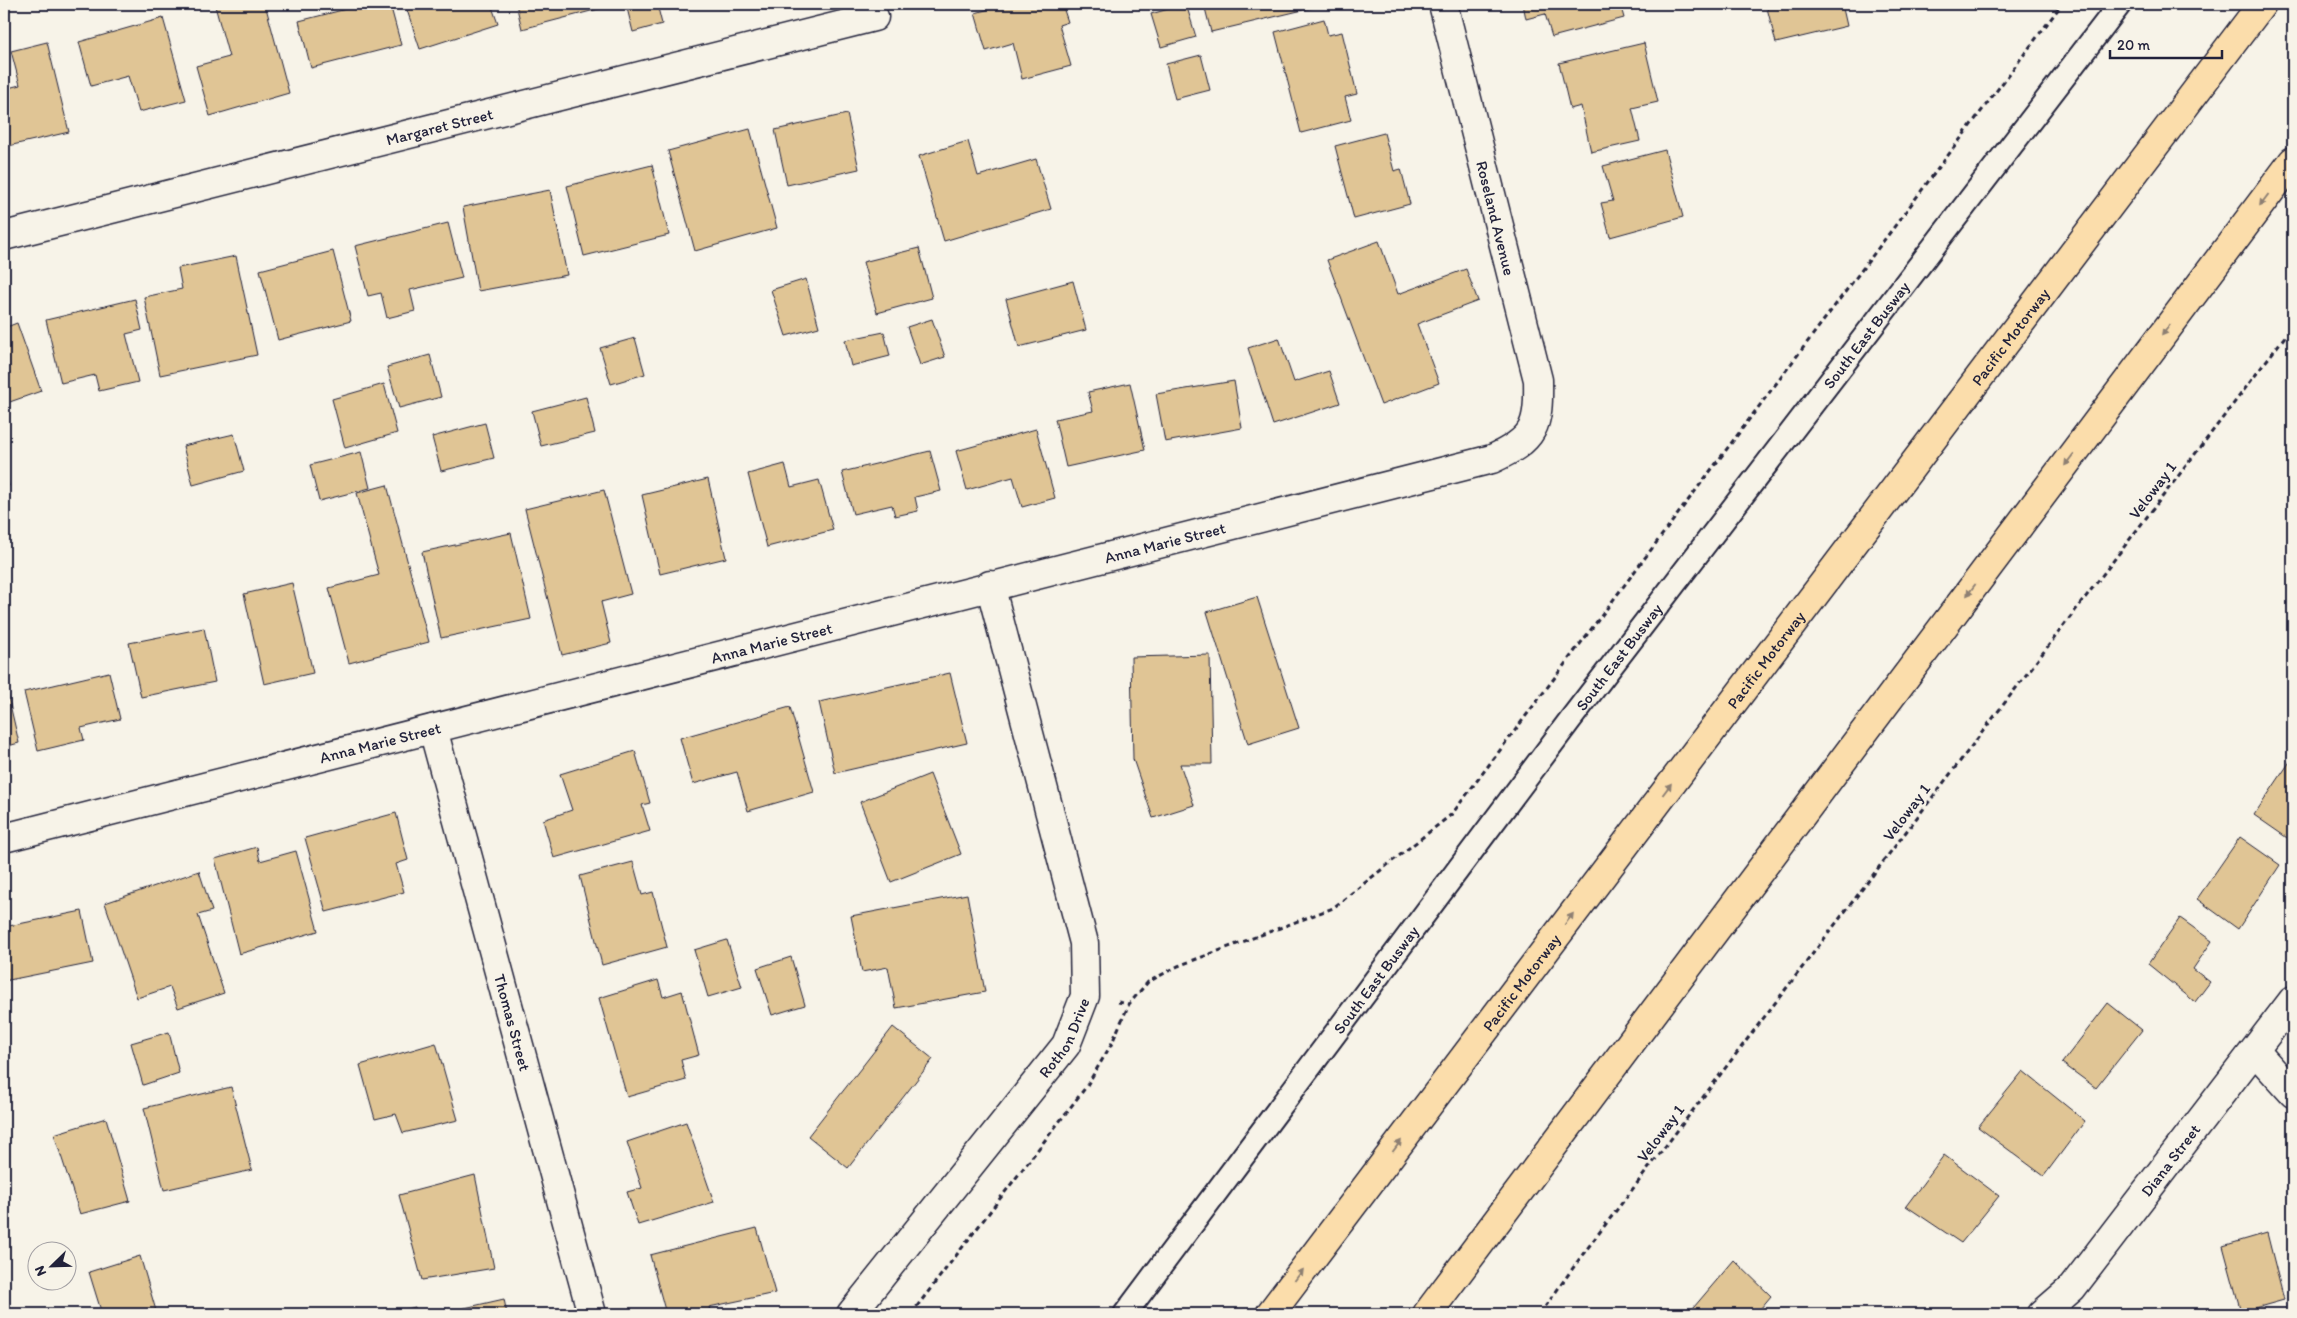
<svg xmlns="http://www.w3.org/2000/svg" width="2297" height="1318" font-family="Itim,sans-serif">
<rect width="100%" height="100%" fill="#f7f3e8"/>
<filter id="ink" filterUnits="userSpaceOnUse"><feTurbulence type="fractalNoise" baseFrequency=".02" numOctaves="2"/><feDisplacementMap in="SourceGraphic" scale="10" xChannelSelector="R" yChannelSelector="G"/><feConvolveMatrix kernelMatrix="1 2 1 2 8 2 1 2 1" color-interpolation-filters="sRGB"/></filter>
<g filter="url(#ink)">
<path fill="#e0c595" stroke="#22223b" d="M 64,4 L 83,4 L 65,8 Z
M 223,4 L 265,4 L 289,93 L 210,116 L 196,66 L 229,57 L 215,6 Z
M 366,4 L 390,4 L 401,45 L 311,68 L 299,21 Z
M 405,4 L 491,4 L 498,24 L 420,49 Z
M 516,4 L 610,4 L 610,6 L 522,29 Z
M 626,4 L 657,4 L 662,24 L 633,32 Z
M 1008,4 L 1062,4 L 1068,22 L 1059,25 L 1071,66 L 1022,79 L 1013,43 L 986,51 L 975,13 Z
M 1186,4 L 1196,37 L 1161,47 L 1151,14 Z
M 1204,4 L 1328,4 L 1211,32 Z
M 1523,4 L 1620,4 L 1624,18 L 1552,37 L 1545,14 L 1526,19 Z
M 1766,4 L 1842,4 L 1847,26 L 1776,43 Z
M 163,18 L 186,100 L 139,112 L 128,76 L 91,86 L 79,42 Z
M 1324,19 L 1328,35 L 1342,32 L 1357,94 L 1345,97 L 1351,120 L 1301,133 L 1275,32 Z
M 47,42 L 69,132 L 4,147 L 4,89 L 20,85 L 11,51 Z
M 1644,43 L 1658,102 L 1632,108 L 1640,141 L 1591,152 L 1581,106 L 1570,109 L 1559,63 Z
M 1201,55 L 1210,90 L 1175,99 L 1166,64 Z
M 847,114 L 859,169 L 787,185 L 775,130 Z
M 750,129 L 777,228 L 695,251 L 668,151 Z
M 1384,133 L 1394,171 L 1401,169 L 1410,204 L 1354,219 L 1335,146 Z
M 968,141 L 978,176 L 1036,159 L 1051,209 L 944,241 L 919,156 Z
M 1665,150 L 1683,217 L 1610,237 L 1601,203 L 1613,201 L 1603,166 Z
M 652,165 L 669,235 L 584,256 L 567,186 Z
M 550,190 L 567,275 L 478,291 L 463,207 Z
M 448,223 L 462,278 L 410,290 L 415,311 L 387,318 L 381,293 L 368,296 L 355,246 Z
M 1379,241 L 1398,294 L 1466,269 L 1478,301 L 1417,324 L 1439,383 L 1381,405 L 1327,260 Z
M 919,248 L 932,298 L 877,313 L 863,262 Z
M 333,251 L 351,321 L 278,340 L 260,270 Z
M 236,256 L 257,355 L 160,375 L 144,297 L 182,289 L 178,268 Z
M 806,279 L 819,327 L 786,336 L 771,290 Z
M 1073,281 L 1086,330 L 1019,347 L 1006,299 Z
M 135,299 L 142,330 L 126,334 L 138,382 L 99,391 L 95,375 L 61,383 L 46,320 Z
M 932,319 L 945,357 L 920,365 L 907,327 Z
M 17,323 L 41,391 L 4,404 L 4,328 Z
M 884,332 L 890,356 L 851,366 L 845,340 Z
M 635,338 L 645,374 L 611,384 L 600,348 Z
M 1279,338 L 1294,382 L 1329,371 L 1340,403 L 1273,425 L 1248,348 Z
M 430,355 L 441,397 L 399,408 L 387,367 Z
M 1234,381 L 1242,428 L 1165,442 L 1156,394 Z
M 1130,383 L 1145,450 L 1066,467 L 1055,419 L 1093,411 L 1088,392 Z
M 384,384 L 397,433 L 345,448 L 332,399 Z
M 586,397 L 595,433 L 541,446 L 532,411 Z
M 485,423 L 494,458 L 441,471 L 432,437 Z
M 1036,429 L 1055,498 L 1022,507 L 1013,477 L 967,490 L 956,451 Z
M 234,434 L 244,471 L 193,485 L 183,446 Z
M 930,451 L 941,491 L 915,497 L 918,511 L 895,516 L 892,505 L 853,514 L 842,472 Z
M 361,452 L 370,488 L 319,501 L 310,465 Z
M 785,464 L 791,487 L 819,480 L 833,530 L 767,547 L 748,474 Z
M 4,467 L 9,486 L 4,487 Z
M 708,479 L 726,558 L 660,574 L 642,495 Z
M 387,485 L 429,642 L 349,663 L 329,588 L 379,575 L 357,493 Z
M 604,490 L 631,594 L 601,602 L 611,643 L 562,655 L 525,509 Z
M 511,533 L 531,619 L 441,638 L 422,552 Z
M 292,583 L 313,673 L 264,684 L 244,594 Z
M 1257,597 L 1299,728 L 1248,744 L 1207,612 Z
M 204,628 L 215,682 L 141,697 L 129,643 Z
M 1210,655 L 1212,764 L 1180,764 L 1194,805 L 1153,818 L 1133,759 L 1131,657 Z
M 109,672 L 120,719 L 81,728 L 84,740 L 38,751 L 24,692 Z
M 950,673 L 967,743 L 835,773 L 819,702 Z
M 4,679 L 19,743 L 4,747 Z
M 790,707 L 814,792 L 748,811 L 737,772 L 693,784 L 680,738 Z
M 635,751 L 650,803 L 642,805 L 650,831 L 554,858 L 543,820 L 572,810 L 560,774 Z
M 2293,757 L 2293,842 L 2254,815 Z
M 930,774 L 961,854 L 891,882 L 860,802 Z
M 396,813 L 408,860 L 396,864 L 404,892 L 326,912 L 305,838 Z
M 2240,837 L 2280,865 L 2238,929 L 2197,899 Z
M 257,847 L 260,861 L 296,851 L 318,931 L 239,954 L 215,859 Z
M 633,862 L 642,895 L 653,892 L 667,947 L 602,965 L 580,876 Z
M 199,871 L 212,911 L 198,915 L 224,993 L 178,1008 L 170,987 L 137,998 L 105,903 Z
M 967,894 L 985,992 L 896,1008 L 888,967 L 862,972 L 851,916 Z
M 82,911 L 93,963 L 4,981 L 4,927 Z
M 2180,918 L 2212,941 L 2193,969 L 2210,982 L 2195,1002 L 2148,964 Z
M 727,940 L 742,987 L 708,997 L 694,950 Z
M 791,957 L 805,1005 L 772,1015 L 757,968 Z
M 658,980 L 663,997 L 682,991 L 699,1055 L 681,1060 L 686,1080 L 627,1097 L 599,998 Z
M 2108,1003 L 2142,1030 L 2096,1088 L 2062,1063 Z
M 893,1027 L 933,1059 L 848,1168 L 808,1136 Z
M 169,1032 L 179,1073 L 143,1085 L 131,1043 Z
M 436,1043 L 458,1120 L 403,1133 L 396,1114 L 375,1119 L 360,1065 Z
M 2023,1071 L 2085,1121 L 2044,1176 L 1978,1127 Z
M 231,1087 L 252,1170 L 164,1190 L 144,1108 Z
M 106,1118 L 130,1201 L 80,1214 L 54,1134 Z
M 686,1122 L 714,1202 L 638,1225 L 627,1192 L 642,1188 L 627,1142 Z
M 1944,1155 L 1999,1196 L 1961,1243 L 1906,1206 Z
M 475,1175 L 494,1268 L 422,1280 L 399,1195 Z
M 757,1228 L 775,1293 L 709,1307 L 711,1314 L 666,1314 L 650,1255 Z
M 2267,1233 L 2284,1300 L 2241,1312 L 2223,1246 Z
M 140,1256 L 157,1314 L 102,1314 L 89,1272 Z
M 1734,1260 L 1771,1296 L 1756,1314 L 1688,1314 Z
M 504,1299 L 507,1314 L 448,1314 L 447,1312 Z
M 415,1307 L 417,1314 L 388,1314 Z"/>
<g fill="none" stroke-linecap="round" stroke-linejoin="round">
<defs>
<g id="lane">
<path id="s1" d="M 1125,1314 L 1570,720 L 2120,4"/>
</g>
<g id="street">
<path id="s2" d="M 4,236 L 874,17"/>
<path id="s3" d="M 433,729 L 592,1314"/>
<path id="s4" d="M 4,838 L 1492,459 C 1535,439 1539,427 1538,380 L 1443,4"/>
<path d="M 2255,1051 L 2293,1093"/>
<path id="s5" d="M 851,1314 L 1066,1045 L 1085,996 L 1084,943 L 990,585"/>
<path id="s6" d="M 2042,1314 L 2072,1288 L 2293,1000"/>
</g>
<g id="highway">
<path id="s7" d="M 1270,1314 L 2262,4"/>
<path d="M 1427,1314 L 2293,161"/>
</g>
</defs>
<use href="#lane" stroke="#22223b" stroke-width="26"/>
<use href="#street" stroke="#22223b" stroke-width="31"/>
<use href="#highway" stroke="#22223b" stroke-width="31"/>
<path stroke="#22223b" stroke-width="3" stroke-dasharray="5 4" stroke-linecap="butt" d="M 1118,1002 L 1129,1004
M 911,1314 L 1086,1087 L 1111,1045 L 1129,1004 L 1148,982 L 1178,966 L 1333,908 L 1452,814 L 2062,4
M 1540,1314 L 1583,1254 L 2293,326"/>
<use href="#lane" stroke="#f7f3e8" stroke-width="22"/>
<use href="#street" stroke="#f7f3e8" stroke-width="28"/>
<use href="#highway" stroke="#fbddab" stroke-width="28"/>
</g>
<defs><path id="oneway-solid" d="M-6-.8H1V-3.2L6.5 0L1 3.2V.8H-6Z" transform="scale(1.25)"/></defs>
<g fill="#8e8073">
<use href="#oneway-solid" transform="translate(2264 200) rotate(127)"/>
<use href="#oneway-solid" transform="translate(2166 330) rotate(127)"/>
<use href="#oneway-solid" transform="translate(2069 460) rotate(127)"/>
<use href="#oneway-solid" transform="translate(1971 590) rotate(127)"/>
<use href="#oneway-solid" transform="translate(1667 789) rotate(-53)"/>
<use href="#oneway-solid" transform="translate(1569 919) rotate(-53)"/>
<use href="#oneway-solid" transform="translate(1397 1146) rotate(-53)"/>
<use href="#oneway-solid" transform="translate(1299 1275) rotate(-53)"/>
</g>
</g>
<g text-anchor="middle" stroke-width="4.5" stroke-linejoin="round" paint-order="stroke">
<g font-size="16" fill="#22223b" stroke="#f7f3e8">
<text dy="6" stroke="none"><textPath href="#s2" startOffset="449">Margaret Street</textPath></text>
<text transform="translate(1496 218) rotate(76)" y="6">Roseland Avenue</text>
<text dy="6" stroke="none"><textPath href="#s1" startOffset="1228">South East Busway</textPath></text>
<text dy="6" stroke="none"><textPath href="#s7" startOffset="1226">Pacific Motorway</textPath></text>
<text transform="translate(2152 490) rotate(-53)" y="6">Veloway 1</text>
<text dy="6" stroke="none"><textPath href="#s4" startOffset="1198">Anna Marie Street</textPath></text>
<text dy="6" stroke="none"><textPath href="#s4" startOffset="792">Anna Marie Street</textPath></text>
<text dy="6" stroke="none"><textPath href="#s1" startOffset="822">South East Busway</textPath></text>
<text dy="6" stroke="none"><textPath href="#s7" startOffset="821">Pacific Motorway</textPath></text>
<text dy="6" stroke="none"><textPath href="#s4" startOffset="388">Anna Marie Street</textPath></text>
<text transform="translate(1906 812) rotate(-53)" y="6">Veloway 1</text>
<text dy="6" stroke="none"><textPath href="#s1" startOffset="418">South East Busway</textPath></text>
<text dy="6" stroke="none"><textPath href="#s7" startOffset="416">Pacific Motorway</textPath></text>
<text dy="6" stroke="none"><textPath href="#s3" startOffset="304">Thomas Street</textPath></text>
<text dy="6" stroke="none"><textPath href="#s5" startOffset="350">Rothon Drive</textPath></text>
<text transform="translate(1660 1133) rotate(-53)" y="6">Veloway 1</text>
<text dy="6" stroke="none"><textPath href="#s6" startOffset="201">Diana Street</textPath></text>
</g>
</g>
<rect width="2297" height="1318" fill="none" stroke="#f7f3e8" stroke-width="20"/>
<rect x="10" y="10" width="2277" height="1298" fill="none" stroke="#22223b" stroke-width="2" filter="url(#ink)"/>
<g transform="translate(52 1266) rotate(247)"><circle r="24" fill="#f7f3e8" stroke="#a29fa3"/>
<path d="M0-4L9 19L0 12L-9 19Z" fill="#22223b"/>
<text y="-8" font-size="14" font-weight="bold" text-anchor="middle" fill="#22223b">N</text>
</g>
<path d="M2110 50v8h112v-8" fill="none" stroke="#22223b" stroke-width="2.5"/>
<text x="2117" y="50" font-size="15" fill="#22223b" stroke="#f7f3e8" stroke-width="4" paint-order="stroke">20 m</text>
</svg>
